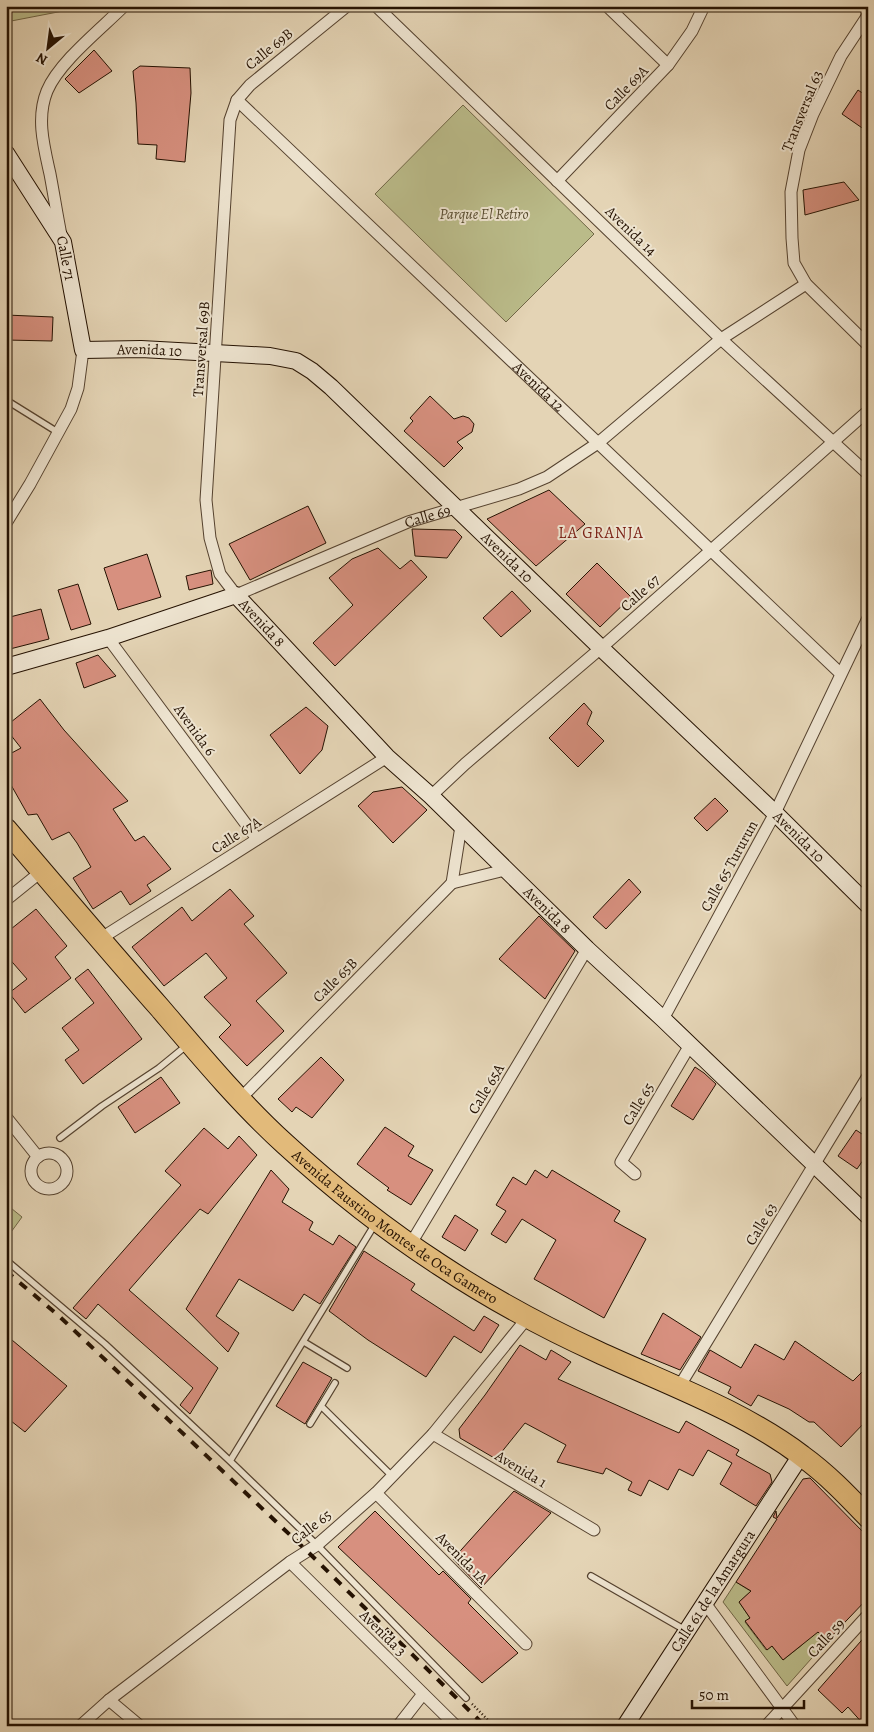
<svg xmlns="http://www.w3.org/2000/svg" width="874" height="1732" font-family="Alegreya,serif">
<rect width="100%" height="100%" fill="#e4d4b5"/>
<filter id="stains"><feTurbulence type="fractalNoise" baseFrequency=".004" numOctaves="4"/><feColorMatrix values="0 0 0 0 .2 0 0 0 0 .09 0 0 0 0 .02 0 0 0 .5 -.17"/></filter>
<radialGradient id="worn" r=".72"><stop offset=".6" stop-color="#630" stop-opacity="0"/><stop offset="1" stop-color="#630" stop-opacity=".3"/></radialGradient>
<path fill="#babb89" stroke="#706646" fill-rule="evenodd" d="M 6,6 L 89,6 L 6,22 Z
M 463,105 L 594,234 L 506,322 L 375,194 Z
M 6,1204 L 22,1217 L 6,1239 Z
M 736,1582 L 755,1594 L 792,1603 L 827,1641 L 787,1686 L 723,1602 ZM 749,1593 L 802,1645 L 783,1660 L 772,1646 L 766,1650 L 745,1622 L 750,1618 L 739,1602 Z"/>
<path fill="#d7907f" stroke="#251202" d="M 94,50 L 112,71 L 79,93 L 65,79 Z
M 140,66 L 190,68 L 191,93 L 185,162 L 156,159 L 157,145 L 138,144 L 136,103 L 133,71 Z
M 858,90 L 868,97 L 868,132 L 842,114 Z
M 844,182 L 859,200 L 805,215 L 803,190 Z
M 6,315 L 53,317 L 52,341 L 6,340 Z
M 430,396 L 454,419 L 463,416 L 469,418 L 474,424 L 472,432 L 457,442 L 463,448 L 444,467 L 404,431 L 413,421 L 410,418 Z
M 549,490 L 585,524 L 536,566 L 487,519 Z
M 308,506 L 326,543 L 250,580 L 229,544 Z
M 412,529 L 455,530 L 462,537 L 447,558 L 415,556 Z
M 378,548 L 400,569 L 411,560 L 427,577 L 335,666 L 313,643 L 353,605 L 329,578 L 352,559 Z
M 147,554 L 161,597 L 118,610 L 104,568 Z
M 597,563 L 631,597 L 600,627 L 566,594 Z
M 211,570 L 213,584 L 189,590 L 186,576 Z
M 78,584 L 91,624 L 71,630 L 58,590 Z
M 512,591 L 531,611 L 501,637 L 483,618 Z
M 41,609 L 49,639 L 6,650 L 6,618 Z
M 98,655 L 116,676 L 84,688 L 76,663 Z
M 40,699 L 64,730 L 128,801 L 113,809 L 135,841 L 144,836 L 171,869 L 147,885 L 151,891 L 130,905 L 121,891 L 93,909 L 73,878 L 91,867 L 77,843 L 69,832 L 52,840 L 37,814 L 28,815 L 6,776 L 6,756 L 21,748 L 6,729 L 6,726 Z
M 584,703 L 592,712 L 587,724 L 604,741 L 578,767 L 549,738 Z
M 306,707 L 328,726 L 322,750 L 300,774 L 270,735 Z
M 402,787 L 427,810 L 393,843 L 358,806 L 373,792 Z
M 715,798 L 728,811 L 707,831 L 694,818 Z
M 629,879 L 641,892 L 606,929 L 593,917 Z
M 230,889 L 254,916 L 244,924 L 287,973 L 256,1001 L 284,1031 L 247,1066 L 219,1037 L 231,1025 L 204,997 L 227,978 L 206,953 L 164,986 L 132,947 L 182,907 L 192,921 Z
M 36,909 L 67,946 L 55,957 L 71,978 L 25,1013 L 9,993 L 27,979 L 6,955 L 6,933 Z
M 539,916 L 575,951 L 545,999 L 499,959 Z
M 88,969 L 142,1039 L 83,1084 L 65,1060 L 79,1050 L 62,1028 L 94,1003 L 75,979 Z
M 321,1057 L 344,1080 L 312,1118 L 296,1107 L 292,1112 L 278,1099 Z
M 695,1067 L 704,1073 L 716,1084 L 693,1120 L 671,1106 Z
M 161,1077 L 180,1103 L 135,1133 L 118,1107 Z
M 385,1127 L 414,1146 L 408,1156 L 433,1170 L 411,1205 L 387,1190 L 389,1188 L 357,1164 Z
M 204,1128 L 228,1149 L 239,1136 L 257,1155 L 208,1214 L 200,1209 L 129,1290 L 218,1368 L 190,1414 L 180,1405 L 193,1388 L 98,1304 L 86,1319 L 73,1308 L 181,1185 L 165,1171 Z
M 856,1130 L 868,1138 L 868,1153 L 857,1169 L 838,1156 Z
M 271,1170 L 289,1189 L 282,1202 L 313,1222 L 309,1230 L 333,1245 L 339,1235 L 356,1247 L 320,1304 L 304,1294 L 293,1311 L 239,1279 L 216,1316 L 239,1333 L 228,1352 L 186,1309 Z
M 535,1170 L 547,1178 L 552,1170 L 620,1211 L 614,1221 L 646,1239 L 604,1318 L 534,1279 L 556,1240 L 522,1219 L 506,1243 L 491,1234 L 506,1211 L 496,1205 L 513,1177 L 526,1185 Z
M 455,1215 L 478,1230 L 465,1251 L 442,1237 Z
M 364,1251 L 415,1284 L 411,1290 L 474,1331 L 484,1316 L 499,1325 L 481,1353 L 454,1336 L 426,1377 L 368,1340 L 329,1311 Z
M 663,1313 L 701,1337 L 680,1370 L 641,1354 Z
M 6,1335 L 67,1386 L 25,1432 L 6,1417 Z
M 795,1341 L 853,1381 L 868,1366 L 868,1419 L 841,1447 L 814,1422 L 809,1422 L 789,1409 L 758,1395 L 751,1406 L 728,1393 L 731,1387 L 698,1371 L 710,1350 L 741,1368 L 755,1344 L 784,1360 Z
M 520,1345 L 546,1360 L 551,1350 L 571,1362 L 558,1379 L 679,1433 L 686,1421 L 739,1450 L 736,1455 L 770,1474 L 772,1482 L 756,1506 L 720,1484 L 732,1463 L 708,1450 L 693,1476 L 679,1469 L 668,1490 L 649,1480 L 641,1496 L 628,1490 L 632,1482 L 606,1468 L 603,1474 L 557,1462 L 566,1445 L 525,1423 L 496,1459 L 460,1438 L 459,1429 L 485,1395 Z
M 303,1362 L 332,1378 L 305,1424 L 276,1406 Z
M 810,1478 L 868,1537 L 868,1598 L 827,1641 L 818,1632 L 783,1660 L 772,1646 L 767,1650 L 745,1621 L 750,1618 L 739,1602 L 751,1591 L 736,1582 L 777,1519 L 773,1517 L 776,1511 L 777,1518 L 803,1479 Z
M 514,1491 L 551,1513 L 481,1588 L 453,1559 Z
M 375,1511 L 439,1575 L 443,1571 L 471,1599 L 468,1603 L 518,1653 L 482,1683 L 338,1547 Z
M 868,1633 L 868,1726 L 865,1726 L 848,1707 L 842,1713 L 818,1690 Z"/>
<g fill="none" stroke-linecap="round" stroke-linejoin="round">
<defs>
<path id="lane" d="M 6,400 L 59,433
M 60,1138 L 102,1106 L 159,1068 L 186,1046
M 6,1260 L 105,1344 L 230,1461 L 317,1545 L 466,1698
M 304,1342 L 347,1368
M 335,1383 L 321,1406 L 392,1476
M 310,1424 L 321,1406
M 230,1461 L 375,1224
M 591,1576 L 685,1630"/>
<g id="street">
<path id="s1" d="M 347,6 L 250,85 L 237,100 L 230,120 L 206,500 L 210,538 L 220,574 L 236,595 L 408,522 L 519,489 L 547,477 L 598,443 L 721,339 L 806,284"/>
<path d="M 376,6 L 721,339 L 868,474"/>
<path d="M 607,6 L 668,65"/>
<path d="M 868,15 L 841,56 L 813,114 L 799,150 L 791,192 L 792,238 L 794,263 L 806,284 L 868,345"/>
<path id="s2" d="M 237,100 L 840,673"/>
<path d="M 557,181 L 668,65 L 692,31 L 704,6"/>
<path d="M 61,235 C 57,215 54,195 50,174 C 44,147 36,118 47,91 C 59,62 101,29 124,6"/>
<path d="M 6,523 L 30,484 L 71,409 L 78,388 L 83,350"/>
<path d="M 108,638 L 257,839"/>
<path d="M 431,796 L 465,764 L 601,648 L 868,411"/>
<path d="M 452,883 L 461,826"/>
<path d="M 452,883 L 505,870"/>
<path d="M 6,900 L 42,871"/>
<path d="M 100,939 L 387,757"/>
<path d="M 663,1019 L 775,813 L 868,618"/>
<path d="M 240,1099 L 452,883"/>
<path d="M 6,1117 L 38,1157"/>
<circle cx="49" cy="1171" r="18"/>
<path d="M 635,1174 L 621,1162 L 690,1045"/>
<path d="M 410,1245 L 587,949"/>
<path d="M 679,1387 L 868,1076"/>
<path d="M 433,1434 L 594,1530"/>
<path d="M 376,1493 L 526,1644"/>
<path d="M 290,1562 L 456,1726"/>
<path d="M 705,1603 L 795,1726"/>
<path d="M 109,1700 L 140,1726"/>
<path d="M 80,1726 L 109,1700 L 290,1562 L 317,1545 L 376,1493 L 433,1434 L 528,1317"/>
<path d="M 398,1726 L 423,1694"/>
<path d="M 766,1726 L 868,1615"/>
</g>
<g id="secondary">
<path id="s3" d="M 6,153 L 63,242 L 83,350 L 141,349 L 270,356 L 296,361 L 312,371 L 331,387 L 601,648 L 775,813 L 868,905"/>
<path id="s4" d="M 6,667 L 108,638 L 236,595 L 387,757 L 431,796 L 587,949 L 663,1019 L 868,1216"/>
<path id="s5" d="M 625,1726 L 801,1455"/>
</g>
<g id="highway">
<path id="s6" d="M 6,829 C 57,889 108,949 160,1008 C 200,1055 240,1103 285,1144 C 333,1188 386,1230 440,1265 C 490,1298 543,1327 598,1352 C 665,1383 743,1411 802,1456 C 827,1474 847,1495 868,1517"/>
</g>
</defs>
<use href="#lane" stroke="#55422f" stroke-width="8"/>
<use href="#street" stroke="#55422f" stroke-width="13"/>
<use href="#secondary" stroke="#251202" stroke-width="18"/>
<use href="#highway" stroke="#251202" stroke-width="23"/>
<path stroke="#251202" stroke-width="2.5" stroke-dasharray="1 2.5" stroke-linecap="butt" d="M 472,1704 L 494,1726"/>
<use href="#lane" stroke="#ede3cf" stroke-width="5.5"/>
<use href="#street" stroke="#ede3cf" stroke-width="11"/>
<use href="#secondary" stroke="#ede3cf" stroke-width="16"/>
<use href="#highway" stroke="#e2ba7a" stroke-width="21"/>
<path stroke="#251202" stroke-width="4" stroke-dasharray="9 9" stroke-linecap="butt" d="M 6,1271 L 59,1316 L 307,1551 L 485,1726"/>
</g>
<g text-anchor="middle" stroke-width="4" stroke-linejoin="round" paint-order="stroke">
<g font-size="15" fill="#251202" stroke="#ede3cf">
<text transform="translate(269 49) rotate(-39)" y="5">Calle 69B</text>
<text transform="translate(626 88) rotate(-46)" y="5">Calle 69A</text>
<text transform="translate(802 111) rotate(-68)" y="5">Transversal 63</text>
<text transform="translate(631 231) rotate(44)" y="5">Avenida 14</text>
<text transform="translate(66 258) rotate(79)" y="5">Calle 71</text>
<text transform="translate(201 349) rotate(-86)" y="5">Transversal 69B</text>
<text dy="5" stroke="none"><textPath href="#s3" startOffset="282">Avenida 10</textPath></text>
<text dy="5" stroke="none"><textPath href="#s2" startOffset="416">Avenida 12</textPath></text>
<text dy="5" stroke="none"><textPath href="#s1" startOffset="856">Calle 69</textPath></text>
<text dy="5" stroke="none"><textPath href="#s3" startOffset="718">Avenida 10</textPath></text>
<text transform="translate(640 593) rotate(-42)" y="5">Calle 67</text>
<text dy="5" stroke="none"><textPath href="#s4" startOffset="279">Avenida 8</textPath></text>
<text transform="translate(195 730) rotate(54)" y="5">Avenida 6</text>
<text transform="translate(236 835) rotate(-32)" y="5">Calle 67A</text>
<text dy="5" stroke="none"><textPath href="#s3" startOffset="1122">Avenida 10</textPath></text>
<text transform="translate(729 866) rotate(-61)" y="5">Calle 65 Tururun</text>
<text dy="5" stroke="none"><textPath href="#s4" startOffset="684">Avenida 8</textPath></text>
<text transform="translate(335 980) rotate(-45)" y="5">Calle 65B</text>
<text transform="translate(486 1089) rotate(-59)" y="5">Calle 65A</text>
<text transform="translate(638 1104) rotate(-59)" y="5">Calle 65</text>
<text transform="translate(761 1224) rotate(-59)" y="5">Calle 63</text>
<text dy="5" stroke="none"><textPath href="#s6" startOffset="559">Avenida Faustino Montes de Oca Gamero</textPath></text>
<text transform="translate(521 1469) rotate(31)" y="5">Avenida 1</text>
<text transform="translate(311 1527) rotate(-38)" y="5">Calle 65</text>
<text transform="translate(462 1558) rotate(45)" y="5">Avenida 1A</text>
<text dy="5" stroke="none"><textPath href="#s5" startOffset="161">Calle 61 de la Amargura</textPath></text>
<text transform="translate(383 1633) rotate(45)" y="5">Avenida 3</text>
<text transform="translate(826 1638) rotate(-47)" y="5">Calle 59</text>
</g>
<g font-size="15" font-style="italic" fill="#594d31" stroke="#ede3cf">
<text x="484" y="219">Parque El Retiro</text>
</g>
<g font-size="16" letter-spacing="1" fill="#7a1f14" stroke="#ede3cf">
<text x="601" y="538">LA GRANJA</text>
</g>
</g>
<rect width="874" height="1732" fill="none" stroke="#e4d4b5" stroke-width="25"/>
<rect x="8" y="8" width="859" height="1717" fill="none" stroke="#251202" stroke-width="2.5"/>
<rect x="12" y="12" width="849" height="1707" fill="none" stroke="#251202"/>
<g transform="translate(48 48) rotate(209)" stroke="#ede3cf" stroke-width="4" paint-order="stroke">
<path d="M0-4L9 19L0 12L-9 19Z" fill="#251202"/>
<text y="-8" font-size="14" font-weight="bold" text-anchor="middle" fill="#251202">N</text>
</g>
<path d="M692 1700v8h112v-8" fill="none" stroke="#251202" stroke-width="2.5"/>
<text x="699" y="1700" font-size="15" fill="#251202" stroke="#ede3cf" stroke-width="4" paint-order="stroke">50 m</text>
<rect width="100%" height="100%" filter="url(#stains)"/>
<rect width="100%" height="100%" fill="url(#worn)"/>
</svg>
